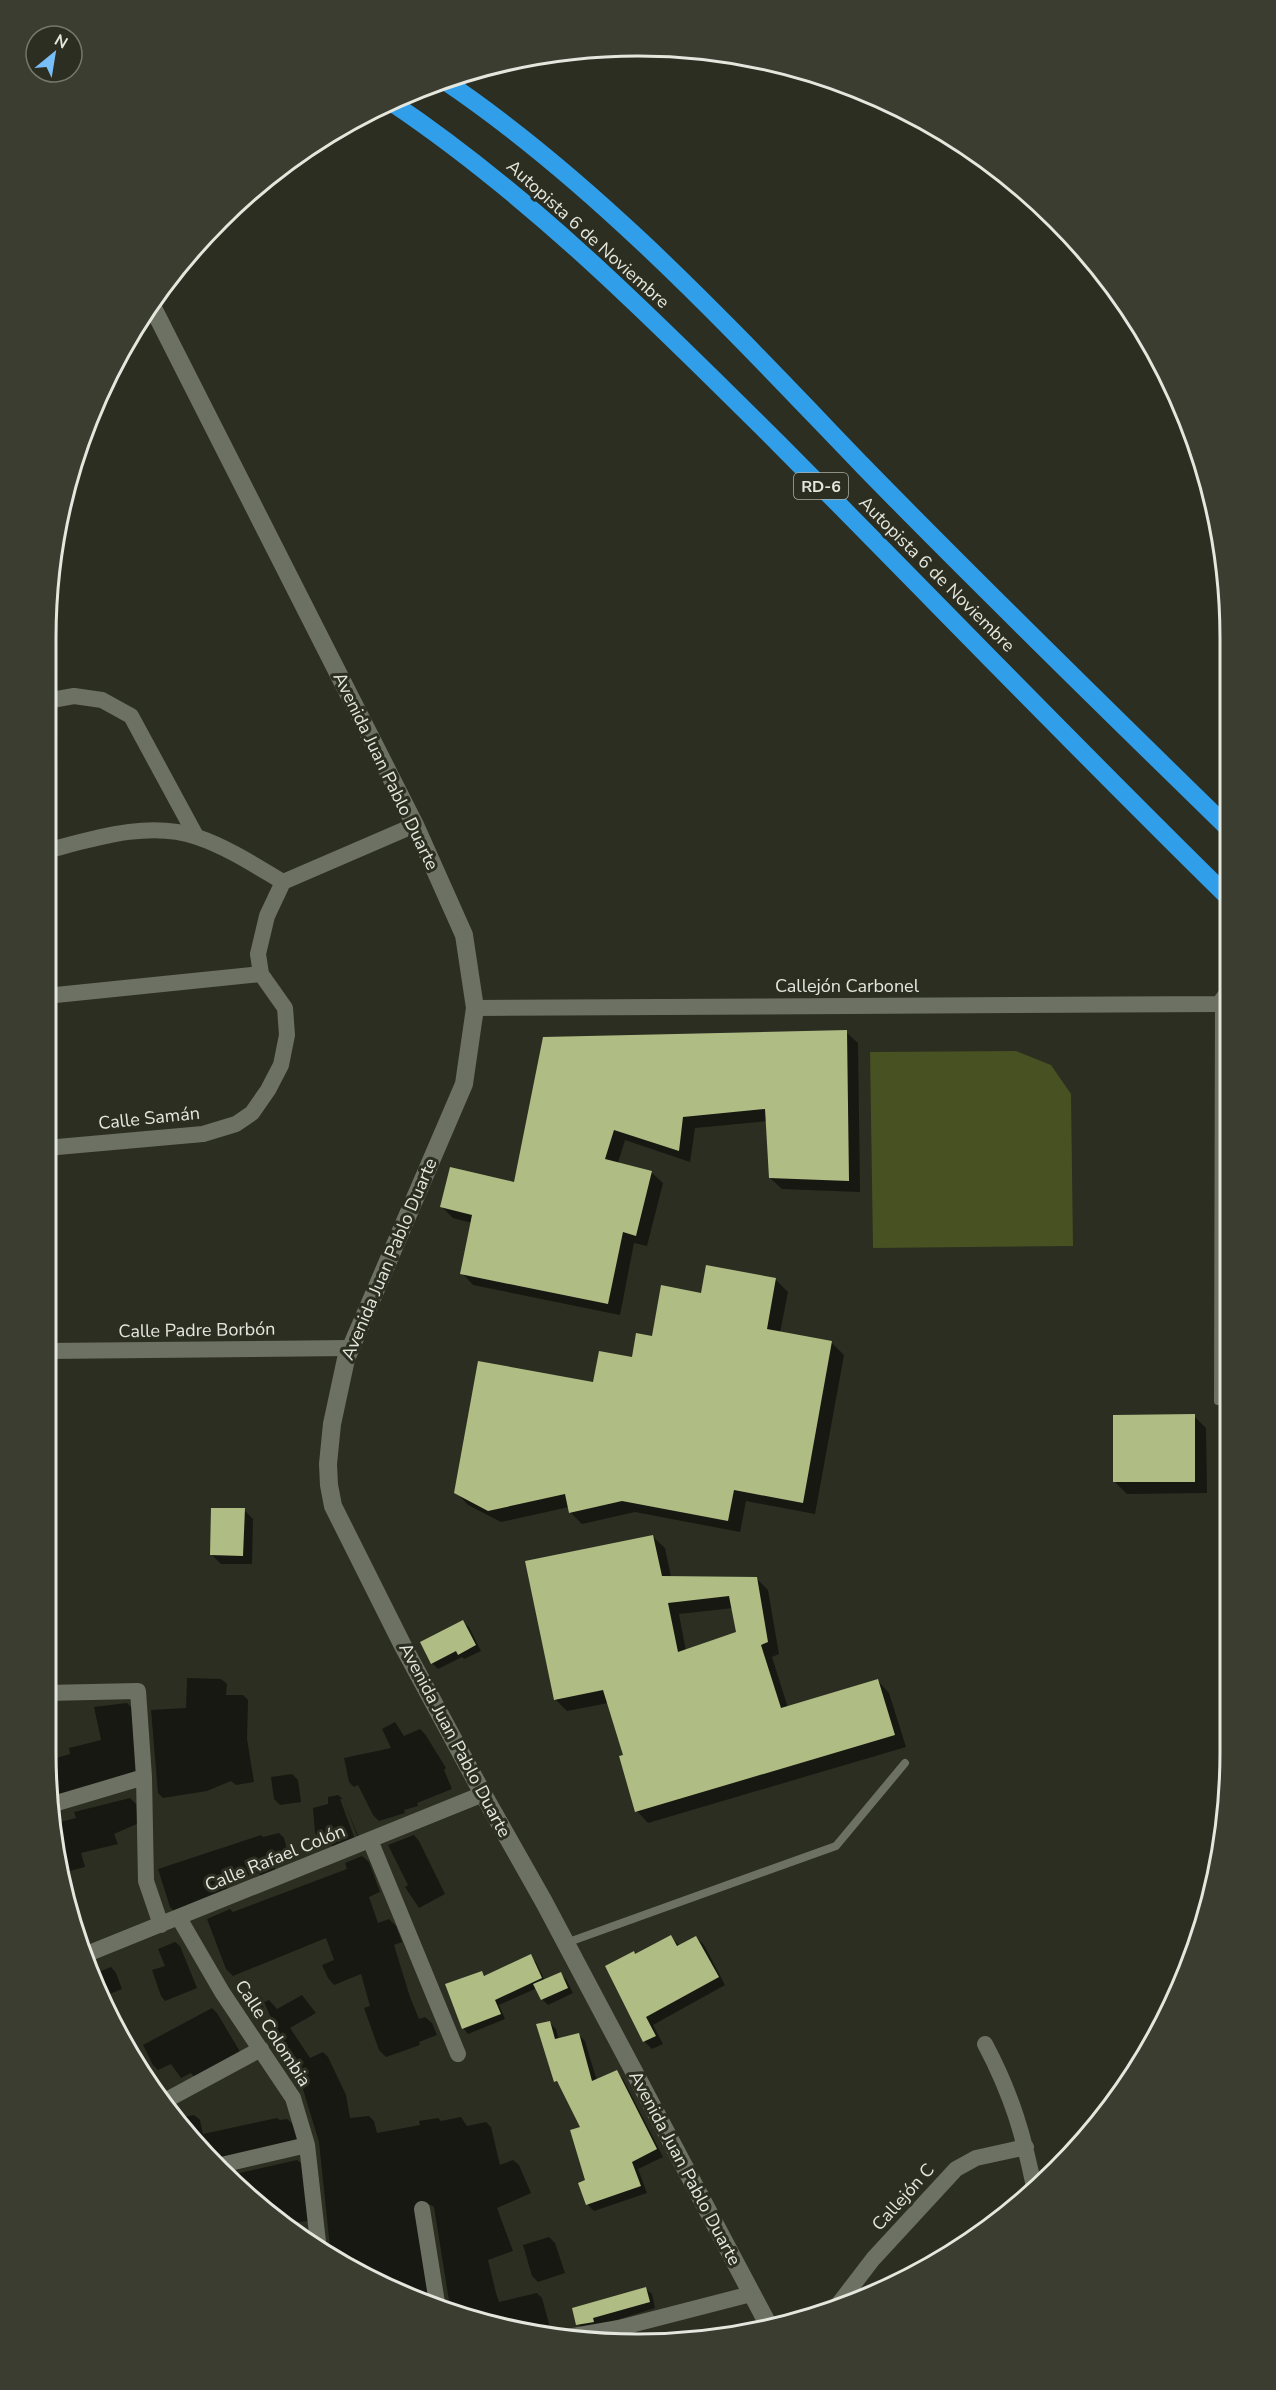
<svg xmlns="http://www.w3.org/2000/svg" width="1276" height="2390" font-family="'Nunito Sans',sans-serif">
<rect width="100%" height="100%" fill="#2b2e21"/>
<path fill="#475122" d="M 1016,1051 L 1051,1065 L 1071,1094 L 1073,1246 L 873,1248 L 870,1052 Z"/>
<path fill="#0007" fill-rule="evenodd" d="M 846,1032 L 858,1043 L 860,1192 L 782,1189 L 770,1178 L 768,1121 L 695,1128 L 690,1162 L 625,1140 L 618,1163 L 651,1172 L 663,1183 L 647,1246 L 634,1243 L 620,1315 L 473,1285 L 462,1273 L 472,1223 L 453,1218 L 442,1207 L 515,1184 L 544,1039 Z
M 776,1280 L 788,1292 L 780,1333 L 832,1343 L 844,1355 L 815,1514 L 746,1501 L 740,1532 L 635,1512 L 582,1524 L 570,1512 L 569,1507 L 501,1522 L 468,1505 L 456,1492 L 595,1384 L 633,1359 L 653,1338 L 703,1294 Z
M 1194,1416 L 1206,1428 L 1207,1493 L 1127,1494 L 1115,1482 Z
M 244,1510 L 253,1519 L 252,1564 L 221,1564 L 212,1555 Z
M 653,1537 L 665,1548 L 671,1577 L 756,1578 L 768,1590 L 779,1654 L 772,1657 L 788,1708 L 878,1681 L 889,1693 L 906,1747 L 648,1823 L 637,1811 L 625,1756 L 608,1703 L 567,1711 L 555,1699 ZM 733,1608 L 738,1633 L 686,1651 L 679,1614 Z
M 463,1622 L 469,1627 L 481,1651 L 464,1659 L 462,1657 L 438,1669 L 432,1663 Z
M 187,1678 L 221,1679 L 227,1684 L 226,1695 L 243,1695 L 248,1700 L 247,1739 L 254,1782 L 236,1785 L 231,1781 L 207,1791 L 163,1798 L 158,1793 L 151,1710 L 186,1708 Z
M 127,1703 L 133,1709 L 138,1773 L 49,1797 L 46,1761 L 70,1754 L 69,1748 L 101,1740 L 94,1707 Z
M 395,1722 L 404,1736 L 420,1729 L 425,1734 L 446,1768 L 444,1770 L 452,1789 L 417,1803 L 418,1806 L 404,1810 L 405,1813 L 379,1821 L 373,1815 L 358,1785 L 354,1787 L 349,1782 L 344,1758 L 391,1748 L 382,1729 Z
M 292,1774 L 298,1780 L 301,1802 L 280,1805 L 274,1799 L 271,1777 Z
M 338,1795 L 343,1799 L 340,1799 L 356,1842 L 335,1850 L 327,1839 L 321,1839 L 315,1833 L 313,1808 L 328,1804 L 328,1797 Z
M 130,1798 L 136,1804 L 139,1823 L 114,1834 L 118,1844 L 81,1853 L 85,1867 L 58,1874 L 52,1824 L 76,1818 L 74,1812 Z
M 343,1800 L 360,1840 L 359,1840 Z
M 279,1833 L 284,1838 L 289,1857 L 273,1862 L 276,1872 L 262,1876 L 258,1873 L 225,1882 L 229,1893 L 175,1912 L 170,1907 L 158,1869 L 261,1835 L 263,1837 Z
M 414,1835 L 419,1841 L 445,1894 L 419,1908 L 405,1887 L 408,1885 L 388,1845 Z
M 362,1856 L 369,1862 L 380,1892 L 369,1897 L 378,1923 L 389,1919 L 396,1926 L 402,1942 L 394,1945 L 410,1997 L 419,2019 L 425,2017 L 432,2023 L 437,2035 L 419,2042 L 420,2045 L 386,2057 L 379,2050 L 364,2008 L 370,2006 L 361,1974 L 334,1985 L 328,1978 L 322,1965 L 334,1960 L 326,1938 L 233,1976 L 226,1969 L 207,1919 L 230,1909 L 233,1912 L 347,1869 L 345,1863 Z
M 67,1901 L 73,1907 L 83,1942 L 77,1943 L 66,1902 Z
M 671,1937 L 680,1946 L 696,1937 L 704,1945 L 725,1985 L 653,2025 L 663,2044 L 652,2049 L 644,2041 L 636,1956 Z
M 175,1942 L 180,1946 L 197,1988 L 165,2001 L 161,1996 L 152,1970 L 165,1966 L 158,1949 Z
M 530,1956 L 536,1962 L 545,1981 L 560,1974 L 566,1979 L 573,1993 L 548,2005 L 542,1999 L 537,1988 L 499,2005 L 505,2019 L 468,2034 L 463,2028 L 482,1972 L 486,1977 Z
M 111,1967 L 116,1973 L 122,1989 L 107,1995 L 119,2036 L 91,1975 Z
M 302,1995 L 316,2013 L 290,2028 L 310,2058 L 323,2052 L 328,2057 L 346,2095 L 350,2118 L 369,2116 L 374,2121 L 377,2133 L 420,2125 L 419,2121 L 438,2118 L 441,2121 L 461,2117 L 467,2126 L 486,2122 L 491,2127 L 500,2165 L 513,2160 L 519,2165 L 531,2193 L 497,2208 L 513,2251 L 488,2260 L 496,2293 L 499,2302 L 537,2293 L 542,2298 L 551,2331 L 539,2334 L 485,2325 L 448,2312 L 450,2307 L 434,2207 L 427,2203 L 431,2306 L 411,2300 L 331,2257 L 319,2142 L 302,2086 L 264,2002 L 269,2000 L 277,2009 Z
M 260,1996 L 262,1998 L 264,2015 L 256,2020 L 246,2005 Z
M 212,2008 L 217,2013 L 242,2055 L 197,2080 L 191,2073 L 181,2078 L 171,2064 L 158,2070 L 153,2065 L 143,2045 Z
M 549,2022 L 556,2029 L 559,2040 L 578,2034 L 585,2041 L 597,2081 L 616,2071 L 623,2079 L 663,2157 L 638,2169 L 647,2193 L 594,2211 L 587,2204 L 587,2181 L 582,2128 L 561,2087 L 556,2081 Z
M 194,2115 L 200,2120 L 203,2134 L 277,2118 L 280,2120 L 287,2119 L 293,2124 L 298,2143 L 215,2164 L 174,2119 Z
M 297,2160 L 303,2165 L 309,2221 L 282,2224 L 277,2219 L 275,2204 L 259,2207 L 247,2198 L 227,2176 Z
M 549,2237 L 555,2243 L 565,2273 L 538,2282 L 532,2276 L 523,2245 Z
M 646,2289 L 652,2294 L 655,2308 L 584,2330 L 578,2324 Z"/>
<path fill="#afbc84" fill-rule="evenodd" d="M 847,1030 L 849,1181 L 769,1178 L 765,1109 L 683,1117 L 679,1151 L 614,1130 L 605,1159 L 652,1171 L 636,1236 L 623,1232 L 608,1304 L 460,1274 L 472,1215 L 440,1207 L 450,1167 L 514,1182 L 543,1037 Z
M 706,1265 L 776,1278 L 767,1329 L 832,1341 L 803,1503 L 734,1490 L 728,1521 L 622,1501 L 569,1513 L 565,1494 L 488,1511 L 454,1493 L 478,1361 L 593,1382 L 599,1351 L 632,1357 L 636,1333 L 652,1336 L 661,1285 L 701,1293 Z
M 1195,1414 L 1195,1482 L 1113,1482 L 1113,1415 Z
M 211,1508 L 245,1508 L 243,1556 L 210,1555 Z
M 653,1535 L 662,1576 L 757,1577 L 768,1642 L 761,1645 L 781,1708 L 878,1679 L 895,1735 L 635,1812 L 619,1756 L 623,1755 L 603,1690 L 554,1700 L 525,1561 ZM 729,1596 L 736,1632 L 678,1652 L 668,1603 Z
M 463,1620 L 476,1645 L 458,1655 L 456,1651 L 431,1664 L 420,1642 Z
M 671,1935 L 677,1946 L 696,1936 L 719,1977 L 646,2017 L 656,2036 L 643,2042 L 605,1966 L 634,1951 L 635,1954 Z
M 531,1954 L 542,1978 L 495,2000 L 501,2014 L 462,2029 L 445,1984 L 482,1971 L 484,1976 Z
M 561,1972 L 568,1988 L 541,2000 L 533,1984 Z
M 550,2021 L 555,2039 L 579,2033 L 592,2081 L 617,2070 L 657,2149 L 632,2162 L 641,2186 L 586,2205 L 578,2183 L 585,2180 L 570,2130 L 580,2127 L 557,2081 L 554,2082 L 536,2024 Z
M 646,2287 L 650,2302 L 593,2318 L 594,2322 L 576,2325 L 572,2308 Z"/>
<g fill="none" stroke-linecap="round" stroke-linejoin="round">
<path stroke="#6d7163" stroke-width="8" d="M 1218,1401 L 1219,1004
M 566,1943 L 836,1846 L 905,1763"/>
<path stroke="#6d7163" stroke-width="16" d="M 46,701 L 74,696 L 102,700 L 131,716 L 196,836
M 46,851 C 92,839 149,820 197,837 C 227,847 256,866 283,882
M 46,996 L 261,974
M 475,1008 L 1219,1004 L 1227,993
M 46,1148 L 203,1134 L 236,1124 L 252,1113 L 268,1090 L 281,1065 L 287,1035 L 285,1008 L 261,974 L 258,954 L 267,916 L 283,882 L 415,825
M 45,1351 L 350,1348
M 45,1693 L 138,1691 L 144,1777 L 146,1881 L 161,1925
M 50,1805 L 144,1777
M 370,1840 L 458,2054
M 179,1918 L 222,1992 L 293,2098 L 307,2145 L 319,2251
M 82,1956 L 483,1794
M 985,2044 C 1012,2095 1024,2136 1035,2192
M 161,2103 L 261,2049
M 217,2166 L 307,2145
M 422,2209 L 438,2309
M 834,2310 L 873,2259 L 956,2169 L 976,2158 L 1026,2147
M 562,2338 L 619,2328 L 751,2294"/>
<path stroke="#6d7163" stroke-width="18" d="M 151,304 L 415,825 L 464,935 L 475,1008 L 464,1084 L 346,1359 L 332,1424 L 328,1464 L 329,1485 L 333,1506 L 403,1646 L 483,1794 L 544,1902 L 770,2328"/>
<path stroke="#309ee8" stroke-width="18" d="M 442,79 C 598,184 733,331 863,466 C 982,588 1105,708 1227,827
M 391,102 C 534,198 656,322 778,443 C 928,594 1075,747 1227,896"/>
</g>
<g text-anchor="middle" stroke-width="6" stroke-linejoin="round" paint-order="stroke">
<rect fill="#2b2e21" stroke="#adb0a6" stroke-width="1.5" x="794" y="473" width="54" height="26" rx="4.5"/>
<g font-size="16" font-weight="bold" fill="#e5e7df">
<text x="821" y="492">RD-6</text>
</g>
<g font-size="18" fill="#e5e7df" stroke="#2b2e21">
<text transform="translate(588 234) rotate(42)" y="6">Autopista 6 de Noviembre</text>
<text transform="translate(937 574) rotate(45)" y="6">Autopista 6 de Noviembre</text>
<text transform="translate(386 771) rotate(64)" y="6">Avenida Juan Pablo Duarte</text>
<text x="847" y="992">Callejón Carbonel</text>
<text transform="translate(149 1118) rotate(-6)" y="6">Calle Samán</text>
<text transform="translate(389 1259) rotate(-67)" y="6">Avenida Juan Pablo Duarte</text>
<text transform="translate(197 1330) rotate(-1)" y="6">Calle Padre Borbón</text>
<text transform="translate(455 1740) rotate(62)" y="6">Avenida Juan Pablo Duarte</text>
<text transform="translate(275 1858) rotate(-22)" y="6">Calle Rafael Colón</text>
<text transform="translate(273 2033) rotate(57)" y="6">Calle Colombia</text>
<text transform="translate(685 2168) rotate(62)" y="6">Avenida Juan Pablo Duarte</text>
<text transform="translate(903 2197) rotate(-48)" y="6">Callejón C</text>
</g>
</g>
<path d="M0 0H1276V2390H0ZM638 56H638A582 582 0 0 1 1220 638V1752A582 582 0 0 1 638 2334H638A582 582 0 0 1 56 1752V638A582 582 0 0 1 638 56Z" fill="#3a3d30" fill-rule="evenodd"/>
<path fill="none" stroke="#e5e7df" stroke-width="3" d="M638 56H638A582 582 0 0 1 1220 638V1752A582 582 0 0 1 638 2334H638A582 582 0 0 1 56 1752V638A582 582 0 0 1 638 56Z"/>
<g transform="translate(54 54) rotate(30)"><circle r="28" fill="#2b2e21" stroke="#75786d" stroke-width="1.5"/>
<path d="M0-4.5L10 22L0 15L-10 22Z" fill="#78bff7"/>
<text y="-9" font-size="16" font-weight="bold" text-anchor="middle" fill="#e5e7df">N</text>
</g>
</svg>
